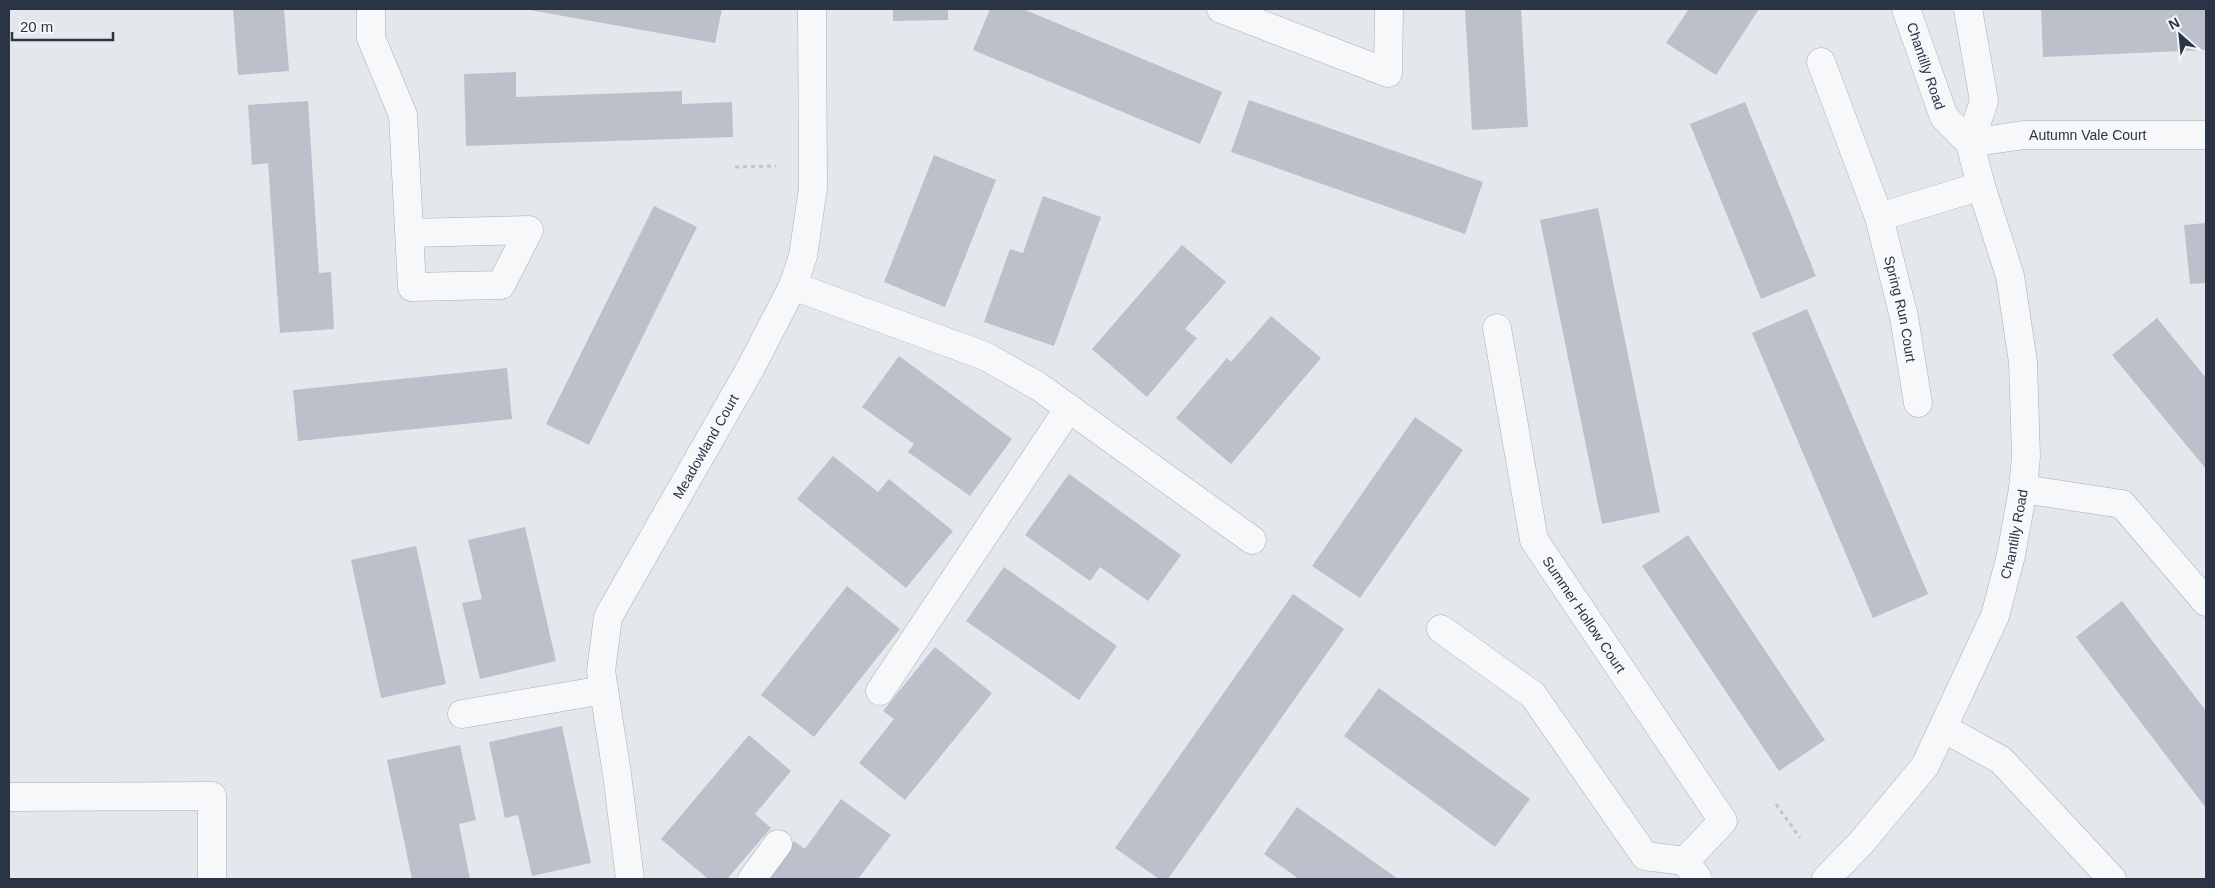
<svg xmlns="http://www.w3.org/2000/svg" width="2215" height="888" font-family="Helvetica,sans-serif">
<rect width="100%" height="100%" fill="#e4e7ec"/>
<path fill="#bbc0ca" d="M 233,9 L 284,9 L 289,71 L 238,75 Z
M 524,9 L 722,9 L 715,43 Z
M 893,9 L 948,9 L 948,20 L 893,21 Z
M 990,9 L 1023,9 L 1222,92 L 1200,144 L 973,50 Z
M 1465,9 L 1521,9 L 1528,127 L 1472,130 Z
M 1689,9 L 1759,9 L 1716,75 L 1666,43 Z
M 2041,9 L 2206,9 L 2206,50 L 2043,57 Z
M 516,72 L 516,97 L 682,91 L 682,104 L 732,102 L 733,137 L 466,146 L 464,74 Z
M 1249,100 L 1483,182 L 1465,234 L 1231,152 Z
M 308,101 L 319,273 L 331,272 L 334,329 L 280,333 L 268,163 L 252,165 L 248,105 Z
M 1745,102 L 1816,276 L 1761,299 L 1690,124 Z
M 934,155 L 996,180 L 945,307 L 884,282 Z
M 1043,196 L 1101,217 L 1054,346 L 984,322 L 1010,249 L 1023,253 Z
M 654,206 L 697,227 L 589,445 L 546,424 Z
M 1598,208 L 1660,512 L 1602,524 L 1540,220 Z
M 2206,223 L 2206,283 L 2190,284 L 2184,225 Z
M 1182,245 L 1226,282 L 1185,329 L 1197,338 L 1147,397 L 1092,349 Z
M 1807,309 L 1928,594 L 1873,618 L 1752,333 Z
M 1271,316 L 1321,358 L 1231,464 L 1176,418 L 1227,358 L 1231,362 Z
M 2157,318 L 2206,378 L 2206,469 L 2112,355 Z
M 899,356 L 1012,439 L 970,496 L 908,452 L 914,444 L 862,407 Z
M 507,368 L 512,419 L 298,441 L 293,390 Z
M 1415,417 L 1463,450 L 1360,598 L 1312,566 Z
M 833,456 L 878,492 L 889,479 L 953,531 L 906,588 L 797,499 Z
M 1069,474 L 1181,555 L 1148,601 L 1100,567 L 1090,581 L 1025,535 Z
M 525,527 L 556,661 L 480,679 L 462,603 L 482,599 L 468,540 Z
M 1688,535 L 1825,740 L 1779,771 L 1642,566 Z
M 416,546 L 446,684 L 381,698 L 351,560 Z
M 1004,567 L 1117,646 L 1079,700 L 966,621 Z
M 847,586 L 900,629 L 814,737 L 761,695 Z
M 1293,594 L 1344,629 L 1168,879 L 1159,879 L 1115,848 Z
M 2122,601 L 2206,711 L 2206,808 L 2076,637 Z
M 935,647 L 992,693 L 905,800 L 859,763 L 894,719 L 883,711 Z
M 1379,688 L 1530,799 L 1495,847 L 1344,736 Z
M 562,726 L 591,863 L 532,876 L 518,815 L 505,818 L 489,742 Z
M 749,735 L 791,771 L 755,814 L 771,828 L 727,879 L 708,879 L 661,839 Z
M 460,745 L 476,820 L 459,824 L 470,879 L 412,879 L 387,760 Z
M 841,799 L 891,835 L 858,879 L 766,879 L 794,841 L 805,849 Z
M 1297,807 L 1398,879 L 1299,879 L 1264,854 Z"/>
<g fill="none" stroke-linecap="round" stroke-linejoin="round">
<defs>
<g id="minor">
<path d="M 371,9 L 371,38 L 403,115 L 412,287 L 501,285 L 529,230 L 410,233"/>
<path d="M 1221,9 L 1388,73 L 1389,9"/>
<path id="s1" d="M 1968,9 L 1984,101 L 1970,143 L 2024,135 L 2206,135"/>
<path id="s2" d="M 1821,62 L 1879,217 L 1904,317 L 1918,403"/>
<path d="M 1879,217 L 1981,186"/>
<path d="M 793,286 L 985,356 L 1038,386 L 1252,540"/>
<path id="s3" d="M 1497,328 L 1534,540 L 1723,821 L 1685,861"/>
<path d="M 2023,489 L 2122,504 L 2206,602"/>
<path d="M 1441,629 L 1533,695 L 1645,856 L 1685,861 L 1698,879"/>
<path d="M 880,691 L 1069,408"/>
<path d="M 462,714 L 604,690"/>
<path d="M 1943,728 L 2001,760 L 2112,879"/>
<path d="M 9,797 L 212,796 L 212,879"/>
<path id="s4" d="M 630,879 L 617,774 L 601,671 L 608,617 L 750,369 L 793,286 L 803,256 L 813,188 L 812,9"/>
<path d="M 752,879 L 778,844"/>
<path id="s5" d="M 1826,879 L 1861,843 L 1925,766 L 1995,616 L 2011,555 L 2023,489 L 2026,456 L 2023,362 L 2010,276 L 1981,186 L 1970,143 L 1944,117 L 1906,9"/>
</g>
</defs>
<use href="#minor" stroke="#a9aeb7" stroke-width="29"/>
<path stroke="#c2c5cb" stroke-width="3" stroke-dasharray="4 4" stroke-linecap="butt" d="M 735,167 L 776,166
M 1776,804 L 1800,838"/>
<use href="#minor" stroke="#f7f8fa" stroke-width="28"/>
</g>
<g text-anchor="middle" stroke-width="4.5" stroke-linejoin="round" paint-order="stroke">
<g font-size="14" fill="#2b3445" stroke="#f4f6f9">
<text transform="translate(1926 66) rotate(71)" y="5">Chantilly Road</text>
<text dy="5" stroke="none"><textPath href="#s1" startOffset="256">Autumn Vale Court</textPath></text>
<text dy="5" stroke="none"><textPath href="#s2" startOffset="260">Spring Run Court</textPath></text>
<text dy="5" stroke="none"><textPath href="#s4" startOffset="461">Meadowland Court</textPath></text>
<text dy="5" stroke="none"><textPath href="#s5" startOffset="400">Chantilly Road</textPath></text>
<text dy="5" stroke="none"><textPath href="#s3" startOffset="305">Summer Hollow Court</textPath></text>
</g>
</g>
<rect width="2215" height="888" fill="none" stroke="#2b3445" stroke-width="20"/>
<g transform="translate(2180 35) rotate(333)" stroke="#f4f6f9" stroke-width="4" paint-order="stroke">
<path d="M0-4L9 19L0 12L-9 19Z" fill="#2b3445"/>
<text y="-8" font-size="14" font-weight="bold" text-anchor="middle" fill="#2b3445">N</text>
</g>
<path d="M12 32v8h101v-8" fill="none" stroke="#2b3445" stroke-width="2.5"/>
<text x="20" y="32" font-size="15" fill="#2b3445" stroke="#f4f6f9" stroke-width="4" paint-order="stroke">20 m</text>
</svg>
